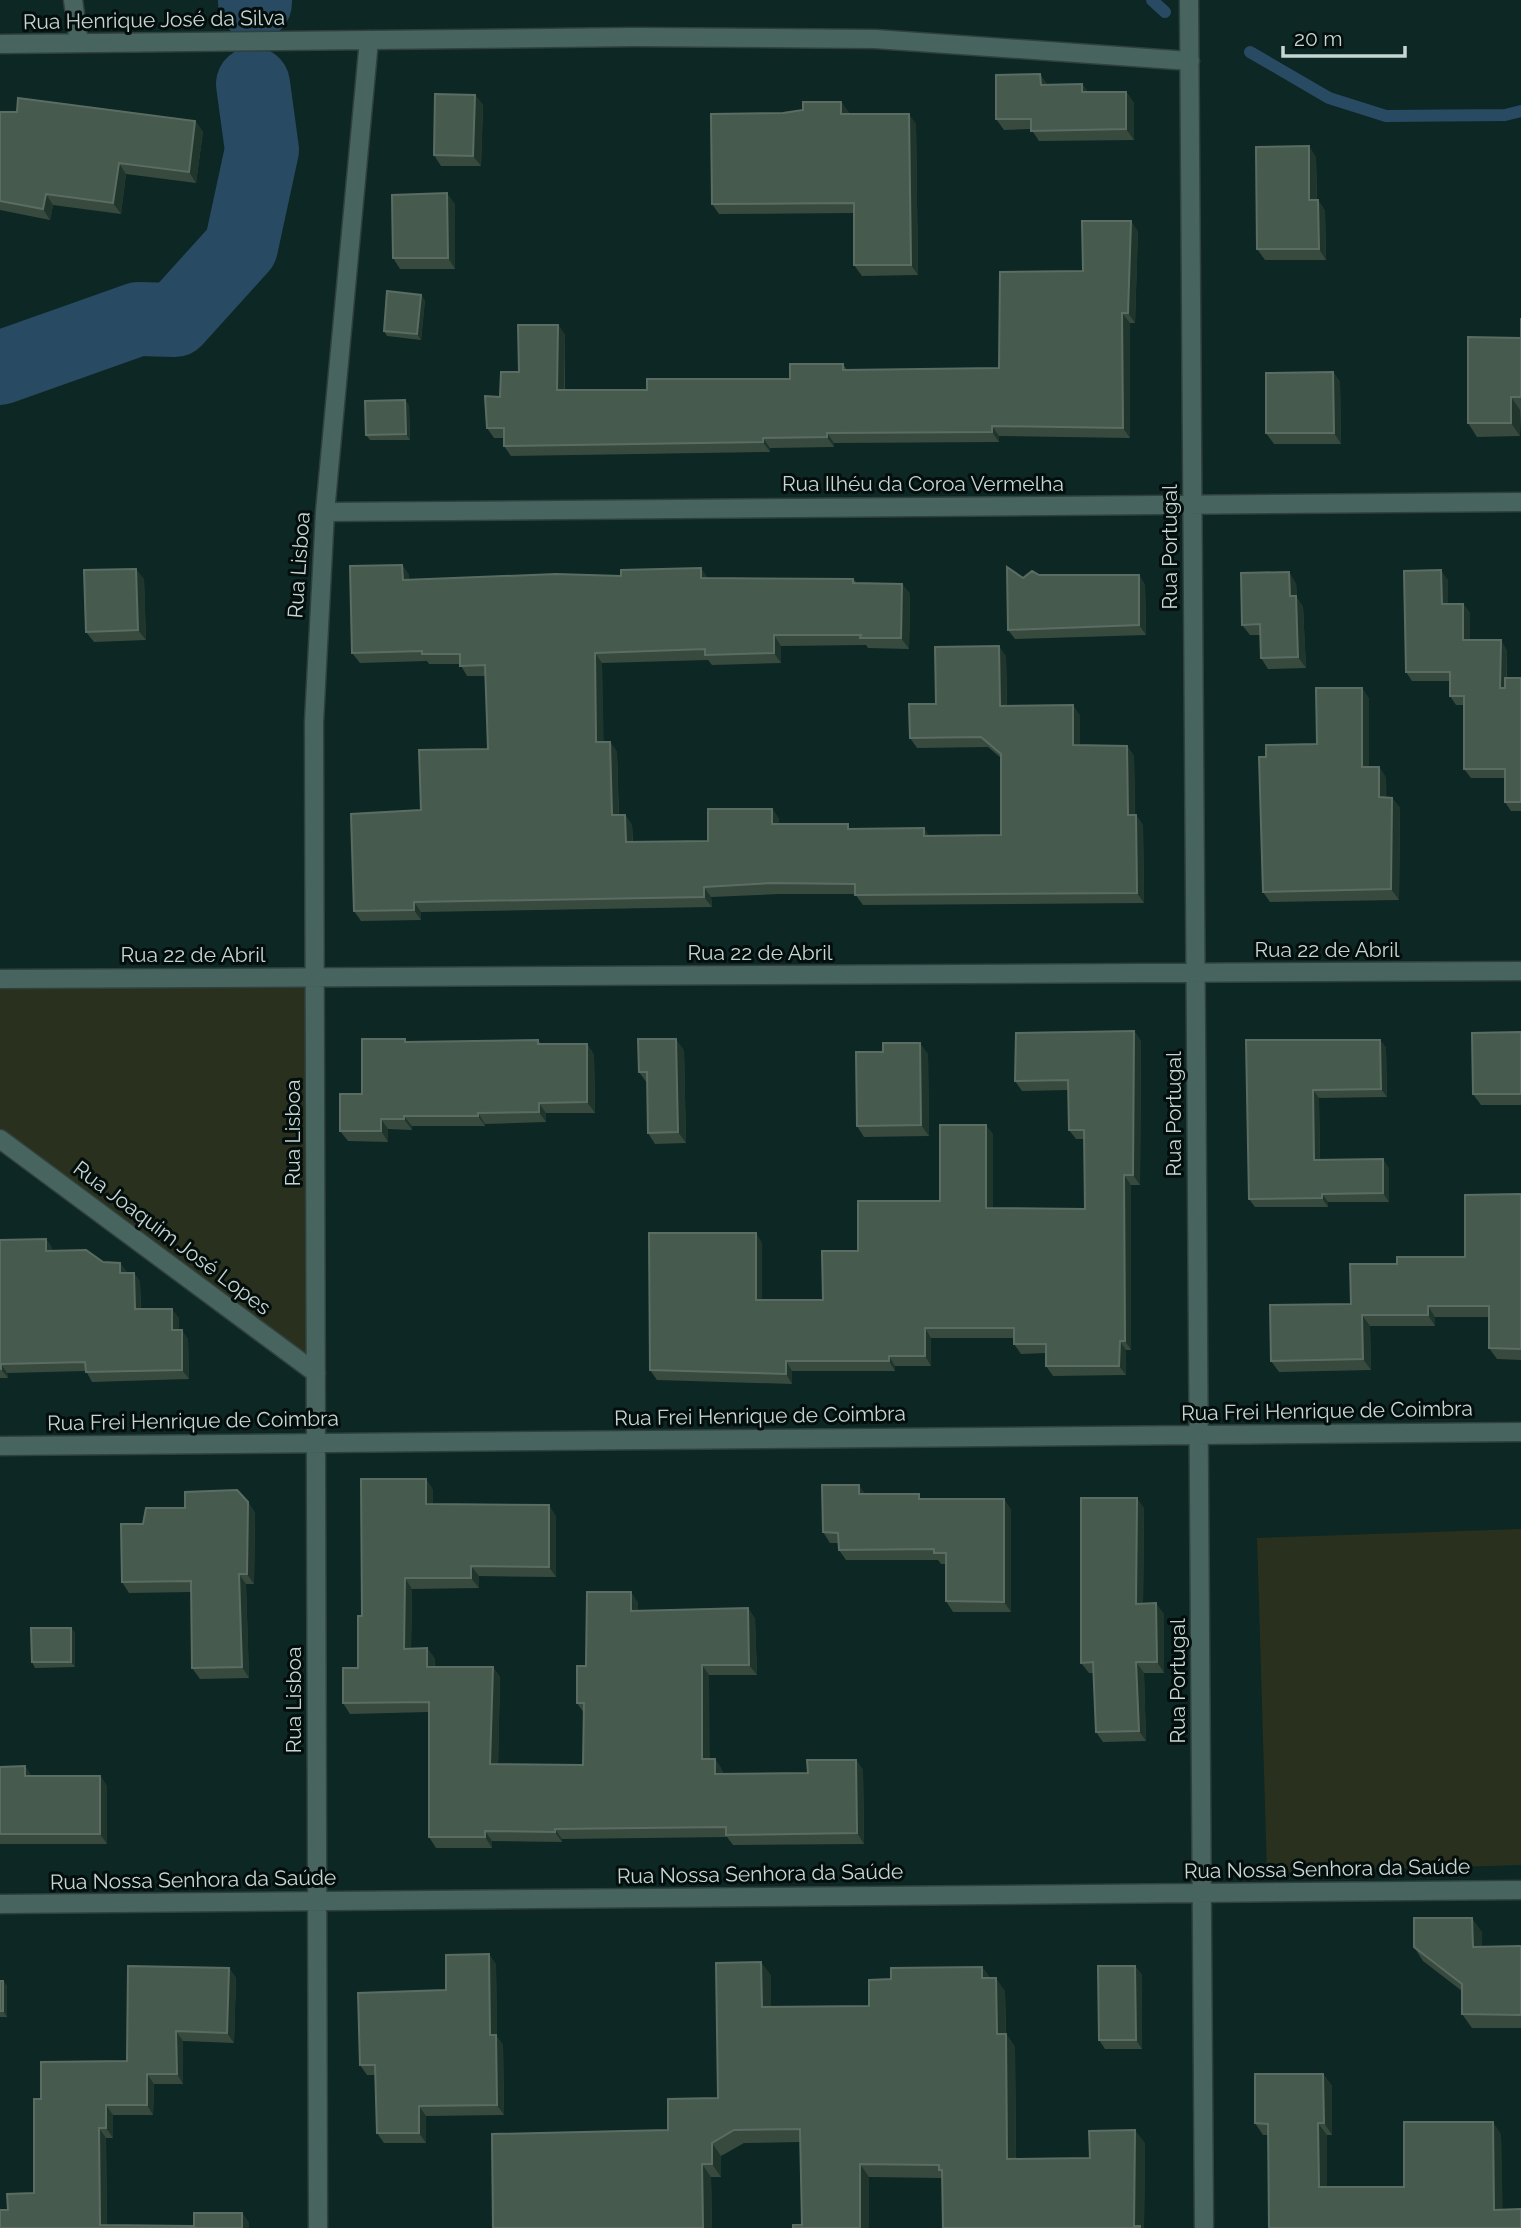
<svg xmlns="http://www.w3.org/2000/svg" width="1521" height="2228" font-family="Raleway,sans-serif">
<rect width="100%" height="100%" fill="#0c2724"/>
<path fill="#29301d" d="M 315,977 L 316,1373 L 0,1139 L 0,979 Z
M 1521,1529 L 1521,1865 L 1267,1873 L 1257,1538 Z"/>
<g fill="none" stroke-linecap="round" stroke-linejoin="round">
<path stroke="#284a62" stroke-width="12" d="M 1152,0 L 1165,12
M 1250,52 L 1329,98 L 1386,116 L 1505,115 L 1521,111"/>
<path stroke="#284a62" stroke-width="74" d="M 255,3 L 255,0
M 0,368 L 138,319 L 175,320 L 241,247 L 262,150 L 253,84"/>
<defs>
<path id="minor" d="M 73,0 L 79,43
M 1189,0 L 1204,2228
M 0,44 L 635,37 L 875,39 L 1190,61
M 325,512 L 1521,502
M 0,979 L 1521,971
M 0,1139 L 316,1373
M 0,1446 L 1521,1432
M 0,1904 L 1521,1890
M 318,2228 L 314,722 L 325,512 L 369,40"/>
</defs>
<use href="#minor" stroke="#30403d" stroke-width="21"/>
<use href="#minor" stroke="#48645f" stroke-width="18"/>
</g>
<path fill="#384a3e" d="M 1082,84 L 1088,92 L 1126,92 L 1134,103 L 1134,140 L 1039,141 L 1031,129 L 1004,130 L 996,119 L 1048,85 Z
M 475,95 L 483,105 L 481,166 L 441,166 L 434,155 Z
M 841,102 L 849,114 L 916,124 L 918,275 L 862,276 L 854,265 L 854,213 L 719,214 L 712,204 L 783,113 L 803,110 Z
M 0,112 L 195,121 L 203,132 L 196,183 L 126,174 L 121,214 L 53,205 L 50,220 L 0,210 Z
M 1316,157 L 1317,200 L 1318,200 L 1325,211 L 1326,260 L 1265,260 L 1257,249 Z
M 455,204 L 455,269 L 400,269 L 393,258 Z
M 1138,231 L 1135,323 L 1130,323 L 1130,438 L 999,436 L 999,442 L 834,443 L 834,447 L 770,448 L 770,452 L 511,456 L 504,446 L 504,438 L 494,438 L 487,428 L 500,397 L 558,325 L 565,335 L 565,390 L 647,390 L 790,379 L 843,364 L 847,370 L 999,368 L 1083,271 Z
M 425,300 L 421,340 L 387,336 L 384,331 Z
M 1521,318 L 1521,410 L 1520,436 L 1477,437 L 1468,423 L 1521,338 Z
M 1333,372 L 1340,382 L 1341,444 L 1274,444 L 1266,433 Z
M 405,400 L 409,406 L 410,440 L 370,440 L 366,435 Z
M 402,565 L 409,575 L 409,579 L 708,578 L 853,579 L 857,583 L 902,584 L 910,594 L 909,649 L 868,648 L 866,645 L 781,646 L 781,663 L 712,665 L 708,660 L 602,663 L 603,742 L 610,742 L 617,752 L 619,815 L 625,815 L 632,825 L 633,842 L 708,841 L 772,809 L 779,819 L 779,824 L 851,829 L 924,828 L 929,836 L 1001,835 L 1001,758 L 988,747 L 917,748 L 910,738 L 936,704 L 1006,656 L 1007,706 L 1080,715 L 1080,745 L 1127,746 L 1134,756 L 1135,815 L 1136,815 L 1143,825 L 1144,903 L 863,905 L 855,894 L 779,894 L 711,897 L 712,907 L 421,912 L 421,920 L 361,921 L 354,911 L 421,810 L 488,749 L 486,676 L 467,676 L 460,664 L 429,664 L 427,661 L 360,663 L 352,653 Z
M 1039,575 L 1139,575 L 1145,585 L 1146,635 L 1015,639 L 1008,630 L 1023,578 Z
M 144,579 L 146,640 L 94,642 L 86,632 Z
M 1448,580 L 1448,604 L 1463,604 L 1470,613 L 1470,640 L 1507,650 L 1507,678 L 1521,678 L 1521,811 L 1511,811 L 1505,802 L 1505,778 L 1471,778 L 1464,769 L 1464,705 L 1456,705 L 1450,696 L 1450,681 L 1412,681 L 1406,672 Z
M 1296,583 L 1297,598 L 1303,607 L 1306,668 L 1268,669 L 1261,658 L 1260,635 L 1250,635 L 1242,625 Z
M 1369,698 L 1369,767 L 1379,767 L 1386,778 L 1386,797 L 1392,798 L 1400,808 L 1399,900 L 1270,902 L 1263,892 L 1266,757 L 1317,744 Z
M 1134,1031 L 1141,1041 L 1140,1185 L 1131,1185 L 1131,1350 L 1126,1350 L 1126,1375 L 1053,1376 L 1046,1366 L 1046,1353 L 1021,1354 L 1014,1344 L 1014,1338 L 931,1338 L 931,1366 L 895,1366 L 895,1371 L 792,1371 L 792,1384 L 657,1380 L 650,1370 L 762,1243 L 762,1300 L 823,1300 L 858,1251 L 940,1201 L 993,1134 L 993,1208 L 1085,1209 L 1084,1139 L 1076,1139 L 1069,1130 L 1068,1090 L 1022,1091 L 1015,1081 Z
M 1521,1032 L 1521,1105 L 1481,1105 L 1473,1094 Z
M 405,1039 L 407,1042 L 538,1040 L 541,1044 L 587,1044 L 594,1055 L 595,1113 L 546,1113 L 546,1122 L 485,1124 L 485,1126 L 412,1126 L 412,1130 L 388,1129 L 388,1142 L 348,1141 L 340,1131 L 362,1094 Z
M 1246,1040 L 1380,1040 L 1386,1048 L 1387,1097 L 1319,1098 L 1320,1160 L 1389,1168 L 1389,1202 L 1328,1202 L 1328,1207 L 1255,1207 L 1249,1199 Z
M 684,1050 L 686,1143 L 655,1144 L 648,1133 L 647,1083 L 639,1072 Z
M 928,1054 L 929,1136 L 864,1137 L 857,1126 Z
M 1521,1194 L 1521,1360 L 1497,1359 L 1489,1348 L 1489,1317 L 1435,1317 L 1435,1326 L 1370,1326 L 1371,1370 L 1279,1372 L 1271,1361 L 1351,1304 L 1397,1264 L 1465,1257 Z
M 46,1239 L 52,1248 L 52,1251 L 103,1262 L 120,1263 L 127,1273 L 134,1273 L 140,1282 L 141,1309 L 179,1318 L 179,1330 L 188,1339 L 189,1379 L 92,1382 L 86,1371 L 7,1373 L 8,1378 L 0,1378 L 0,1240 Z
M 426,1479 L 433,1490 L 433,1504 L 556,1516 L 556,1577 L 479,1576 L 479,1588 L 412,1589 L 411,1649 L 427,1648 L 435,1659 L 435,1667 L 493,1667 L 500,1677 L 498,1764 L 583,1765 L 584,1713 L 577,1703 L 586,1666 L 638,1602 L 638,1611 L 748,1608 L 755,1619 L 757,1675 L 709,1675 L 709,1759 L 715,1759 L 722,1770 L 723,1774 L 808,1773 L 856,1760 L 863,1770 L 864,1844 L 733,1845 L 727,1837 L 562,1839 L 562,1842 L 492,1841 L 492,1848 L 436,1848 L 429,1837 L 429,1712 L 350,1714 L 343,1703 L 358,1668 L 362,1616 Z
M 865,1494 L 923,1499 L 1004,1499 L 1011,1510 L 1011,1612 L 953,1612 L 946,1601 L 946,1564 L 941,1564 L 938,1560 L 846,1560 L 839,1550 L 838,1543 L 830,1543 L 823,1532 Z
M 248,1502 L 255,1513 L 254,1584 L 246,1584 L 249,1678 L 200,1679 L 192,1668 L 191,1592 L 129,1593 L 122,1582 L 143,1524 L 185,1508 Z
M 1144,1508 L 1143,1604 L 1164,1614 L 1164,1673 L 1144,1673 L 1146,1741 L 1103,1742 L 1096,1732 L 1094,1673 L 1089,1673 L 1081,1663 Z
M 71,1628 L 75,1633 L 75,1667 L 35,1668 L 32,1662 Z
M 25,1766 L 31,1776 L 100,1776 L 107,1786 L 107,1844 L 0,1844 L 0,1767 Z
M 1482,1932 L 1482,1947 L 1521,1946 L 1521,2028 L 1472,2028 L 1462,2014 L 1462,1991 L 1423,1961 L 1414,1947 Z
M 496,1964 L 497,2037 L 503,2045 L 504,2115 L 426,2116 L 426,2143 L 384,2143 L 377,2133 L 375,2075 L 367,2075 L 360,2065 L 446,1990 Z
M 1135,1966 L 1142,1975 L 1142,2049 L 1105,2049 L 1099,2040 Z
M 982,1967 L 990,1978 L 1005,1991 L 1006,2034 L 1015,2047 L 1016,2159 L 1090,2158 L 1145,2143 L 1144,2228 L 942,2178 L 869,2177 L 869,2228 L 793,2228 L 802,2225 L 800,2142 L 744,2143 L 721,2156 L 721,2177 L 711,2177 L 712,2228 L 493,2228 L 668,2130 L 718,2098 L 771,1975 L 771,2007 L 869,2006 L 891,1979 Z
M 229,1968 L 236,1978 L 234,2043 L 183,2041 L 183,2084 L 154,2084 L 153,2115 L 113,2115 L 113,2138 L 106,2138 L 107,2225 L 194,2226 L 242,2213 L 249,2223 L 249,2228 L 0,2228 L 8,2210 L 34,2193 L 41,2099 L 127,2061 Z
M 0,1981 L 3,1981 L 7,1986 L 7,2017 L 0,2017 Z
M 1323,2074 L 1332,2086 L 1332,2135 L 1327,2135 L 1327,2187 L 1404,2187 L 1501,2134 L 1502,2210 L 1269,2228 L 1268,2135 L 1263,2135 L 1255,2123 Z"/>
<path fill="#20362d" d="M 1040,74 L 1048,85 L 1041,85 Z
M 1082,84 L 1090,95 L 1082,92 Z
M 1126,92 L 1134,103 L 1134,140 L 1126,129 Z
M 475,95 L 483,105 L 481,166 L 473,156 Z
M 841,102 L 849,112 L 849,124 L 841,114 Z
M 909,114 L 916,124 L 918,275 L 911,265 Z
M 195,121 L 203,132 L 196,183 L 189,172 Z
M 1309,146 L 1316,157 L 1317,211 L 1309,200 Z
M 119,163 L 126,174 L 121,214 L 113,203 Z
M 447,193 L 455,204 L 455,269 L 448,258 Z
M 46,194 L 53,205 L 50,220 L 43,209 Z
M 1318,200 L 1325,211 L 1326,260 L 1319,249 Z
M 1131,221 L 1138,231 L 1135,323 L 1128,313 Z
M 421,295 L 425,300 L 421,340 L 417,334 Z
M 1122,313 L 1130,323 L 1130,438 L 1123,428 Z
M 558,325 L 565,335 L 564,400 L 557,390 Z
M 1333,372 L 1340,382 L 1341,444 L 1334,433 Z
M 1511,397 L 1520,410 L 1520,436 L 1511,423 Z
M 405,400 L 409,406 L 410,440 L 406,434 Z
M 992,426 L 999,436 L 999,442 L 992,432 Z
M 827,433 L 834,443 L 834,447 L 827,437 Z
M 763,438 L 770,448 L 770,452 L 763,442 Z
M 402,565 L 409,575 L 410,590 L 403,580 Z
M 701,568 L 708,578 L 701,578 Z
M 136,569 L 144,579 L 146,640 L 138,630 Z
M 1441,570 L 1448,580 L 1448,614 L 1442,604 Z
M 1289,572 L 1296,583 L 1297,598 L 1303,607 L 1306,668 L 1298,657 L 1290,596 Z
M 1139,575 L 1145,585 L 1146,635 L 1139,625 Z
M 902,584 L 910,594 L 909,649 L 901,638 Z
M 1463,604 L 1470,613 L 1470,649 L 1463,640 Z
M 774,635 L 781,646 L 781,663 L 774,653 Z
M 1501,640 L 1507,650 L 1506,697 L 1500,688 Z
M 999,646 L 1006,656 L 1007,716 L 1000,706 Z
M 595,653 L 602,663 L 604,752 L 596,742 Z
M 1362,688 L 1369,698 L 1369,778 L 1362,767 Z
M 1073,705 L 1080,715 L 1080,755 L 1073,745 Z
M 610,742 L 617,752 L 619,825 L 612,815 Z
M 1127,746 L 1134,756 L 1135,825 L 1128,815 Z
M 1379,767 L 1386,778 L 1387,808 L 1379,797 Z
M 1392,798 L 1400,808 L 1399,900 L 1391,889 Z
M 772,809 L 779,819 L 779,834 L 772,824 Z
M 625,815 L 632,825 L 633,852 L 626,842 Z
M 1136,815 L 1143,825 L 1144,903 L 1137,893 Z
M 924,828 L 931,838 L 924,836 Z
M 704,887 L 711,897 L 712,907 L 704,897 Z
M 414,902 L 421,912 L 421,920 L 414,910 Z
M 1134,1031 L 1141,1041 L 1140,1185 L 1133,1175 Z
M 676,1039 L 684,1050 L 686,1143 L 678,1132 Z
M 1380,1040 L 1386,1048 L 1387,1097 L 1381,1089 Z
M 920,1043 L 928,1054 L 929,1136 L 921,1125 Z
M 587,1044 L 594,1055 L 595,1113 L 587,1102 Z
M 1313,1090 L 1319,1098 L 1320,1169 L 1314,1160 Z
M 539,1103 L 546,1113 L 546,1122 L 539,1112 Z
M 478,1113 L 485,1124 L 485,1126 L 478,1116 Z
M 404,1116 L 412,1126 L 412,1130 L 404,1119 Z
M 381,1119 L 388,1129 L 388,1142 L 381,1131 Z
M 986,1125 L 993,1134 L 993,1218 L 986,1208 Z
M 1383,1159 L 1389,1168 L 1389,1202 L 1383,1193 Z
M 1124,1175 L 1131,1185 L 1131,1350 L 1125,1341 Z
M 1322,1194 L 1328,1202 L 1328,1207 L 1322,1198 Z
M 756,1233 L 762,1243 L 762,1310 L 756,1300 Z
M 46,1239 L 52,1248 L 53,1260 L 46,1251 Z
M 120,1263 L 127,1272 L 127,1282 L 120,1273 Z
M 134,1273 L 140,1282 L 141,1318 L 135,1309 Z
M 1428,1306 L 1435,1317 L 1435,1326 L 1428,1315 Z
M 172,1309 L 179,1318 L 179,1339 L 172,1330 Z
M 1362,1315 L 1370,1326 L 1371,1370 L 1363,1359 Z
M 925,1328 L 931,1338 L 931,1366 L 925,1356 Z
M 182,1330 L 188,1339 L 189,1379 L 182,1370 Z
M 1120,1341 L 1126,1350 L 1126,1375 L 1119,1366 Z
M 889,1356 L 895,1366 L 895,1371 L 889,1361 Z
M 786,1361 L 792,1371 L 792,1384 L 786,1374 Z
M 1,1364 L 7,1373 L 8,1378 L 1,1369 Z
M 426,1479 L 433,1490 L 433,1515 L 426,1504 Z
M 859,1485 L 866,1495 L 859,1494 Z
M 1137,1498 L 1144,1508 L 1143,1614 L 1136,1604 Z
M 1004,1499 L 1011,1510 L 1011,1612 L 1004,1602 Z
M 248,1502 L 255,1513 L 254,1584 L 247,1574 Z
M 549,1505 L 556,1516 L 556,1577 L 549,1567 Z
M 471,1566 L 479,1576 L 479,1588 L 471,1578 Z
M 239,1574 L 246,1584 L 249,1678 L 242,1667 Z
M 405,1578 L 412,1589 L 411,1659 L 404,1649 Z
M 631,1592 L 638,1602 L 638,1621 L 631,1611 Z
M 1156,1603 L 1164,1614 L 1164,1673 L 1157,1662 Z
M 748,1608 L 755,1619 L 757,1675 L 749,1665 Z
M 71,1628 L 75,1633 L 75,1667 L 71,1662 Z
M 427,1648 L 435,1659 L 434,1677 L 427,1667 Z
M 1136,1662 L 1144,1673 L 1146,1741 L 1139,1731 Z
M 702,1665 L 709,1675 L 710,1770 L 702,1759 Z
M 493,1667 L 500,1677 L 498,1774 L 490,1764 Z
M 715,1759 L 722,1770 L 723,1784 L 715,1774 Z
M 856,1760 L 863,1770 L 864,1844 L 857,1833 Z
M 25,1766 L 32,1776 L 25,1776 Z
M 100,1776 L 107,1786 L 107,1844 L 100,1834 Z
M 555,1829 L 562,1839 L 562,1842 L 555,1832 Z
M 485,1831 L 492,1841 L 492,1848 L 485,1837 Z
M 1472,1918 L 1482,1932 L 1482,1961 L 1473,1947 Z
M 489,1954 L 496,1964 L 497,2037 L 503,2045 L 504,2115 L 497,2105 L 490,2035 Z
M 761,1962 L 771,1975 L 771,2020 L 762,2007 Z
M 1135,1966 L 1142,1975 L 1142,2049 L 1136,2040 Z
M 982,1967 L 991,1980 L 982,1978 Z
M 229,1968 L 236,1978 L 234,2043 L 227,2033 Z
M 996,1978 L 1005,1991 L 1006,2047 L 997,2034 Z
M 3,1981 L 7,1986 L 7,2017 L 3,2011 Z
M 176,2031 L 183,2041 L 183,2084 L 177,2074 Z
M 1006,2034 L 1015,2047 L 1016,2172 L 1007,2159 Z
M 147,2074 L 154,2084 L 153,2115 L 147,2105 Z
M 1323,2074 L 1332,2086 L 1332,2135 L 1324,2123 Z
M 106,2105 L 113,2115 L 113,2138 L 106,2128 Z
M 419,2106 L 426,2116 L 426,2143 L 419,2133 Z
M 1493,2122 L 1501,2134 L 1503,2221 L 1494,2210 Z
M 1318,2123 L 1327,2135 L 1327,2199 L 1319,2187 Z
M 99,2128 L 106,2138 L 107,2228 L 100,2225 Z
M 1135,2130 L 1145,2143 L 1144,2228 L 1136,2228 L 1134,2226 Z
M 712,2143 L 721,2156 L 721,2177 L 712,2164 Z
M 702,2164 L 711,2177 L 712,2228 L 703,2228 Z
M 860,2164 L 869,2177 L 869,2228 L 860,2228 Z
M 242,2213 L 249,2223 L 249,2228 L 242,2228 Z"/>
<path fill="#475a4e" stroke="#5b6d63" stroke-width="2" d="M 1040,74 L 1041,85 L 1082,84 L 1082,92 L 1126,92 L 1126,129 L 1031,131 L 1031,119 L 996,119 L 996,75 Z
M 435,94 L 475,95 L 473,156 L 434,155 Z
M 18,98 L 195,121 L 189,172 L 119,163 L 113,203 L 46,194 L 43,209 L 0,201 L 0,112 L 17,112 Z
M 803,102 L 841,102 L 841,114 L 909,114 L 911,265 L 854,265 L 854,203 L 712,204 L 711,114 L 783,113 L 803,110 Z
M 1309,146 L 1309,200 L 1318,200 L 1319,249 L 1257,249 L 1256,147 Z
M 447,193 L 448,258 L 393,258 L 392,195 Z
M 1082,221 L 1131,221 L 1128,313 L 1122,313 L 1123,428 L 992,426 L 992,432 L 827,433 L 827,437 L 763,438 L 763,442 L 504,446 L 504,428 L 487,428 L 485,396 L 500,397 L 501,372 L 519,372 L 518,325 L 558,325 L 557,390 L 647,390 L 647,379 L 790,379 L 790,364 L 843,364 L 843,370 L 999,368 L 1000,272 L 1083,271 Z
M 387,291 L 421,295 L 417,334 L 384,331 Z
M 1521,318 L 1521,397 L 1511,397 L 1511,423 L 1468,423 L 1468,337 L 1521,338 Z
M 1333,372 L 1334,433 L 1266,433 L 1266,373 Z
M 405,400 L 406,434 L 366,435 L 365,401 Z
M 402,565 L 403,580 L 556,574 L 621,576 L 621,570 L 701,568 L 701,578 L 853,579 L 853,583 L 902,584 L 901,638 L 860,638 L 861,635 L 774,635 L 774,653 L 705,655 L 705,649 L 595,653 L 596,742 L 610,742 L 612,815 L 625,815 L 626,842 L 708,841 L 708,809 L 772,809 L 772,824 L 848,824 L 848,829 L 924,828 L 924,836 L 1001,835 L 1001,754 L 981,737 L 910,738 L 909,704 L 936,704 L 935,647 L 999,646 L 1000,706 L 1073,705 L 1073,745 L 1127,746 L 1128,815 L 1136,815 L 1137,893 L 855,895 L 855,884 L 772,883 L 704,887 L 704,897 L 414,902 L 414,910 L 354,911 L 351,814 L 421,810 L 419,750 L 488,749 L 485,665 L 460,666 L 460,654 L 422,654 L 422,651 L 352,653 L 350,566 Z
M 1007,567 L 1023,578 L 1032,571 L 1039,575 L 1139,575 L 1139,625 L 1008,630 Z
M 136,569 L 138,630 L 86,632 L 84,570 Z
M 1441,570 L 1442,604 L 1463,604 L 1463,640 L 1501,640 L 1500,688 L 1505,688 L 1505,678 L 1521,678 L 1521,802 L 1505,802 L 1505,769 L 1464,769 L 1464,696 L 1450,696 L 1450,672 L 1406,672 L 1404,571 Z
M 1289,572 L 1290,596 L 1296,596 L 1298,657 L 1261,658 L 1260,624 L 1242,625 L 1241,573 Z
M 1316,688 L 1362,688 L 1362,767 L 1379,767 L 1379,797 L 1392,798 L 1391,889 L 1263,892 L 1259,757 L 1266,757 L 1266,745 L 1317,744 Z
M 1134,1031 L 1133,1175 L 1124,1175 L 1125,1341 L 1120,1341 L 1119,1366 L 1046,1366 L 1046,1344 L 1014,1344 L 1014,1328 L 925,1328 L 925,1356 L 889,1356 L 889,1361 L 786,1361 L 786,1374 L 650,1370 L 649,1233 L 756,1233 L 756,1300 L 823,1300 L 822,1251 L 858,1251 L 858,1201 L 940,1201 L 940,1125 L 986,1125 L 986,1208 L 1085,1209 L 1084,1130 L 1069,1130 L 1068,1080 L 1015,1081 L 1016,1033 Z
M 1521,1032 L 1521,1094 L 1473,1094 L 1472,1033 Z
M 362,1039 L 405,1039 L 405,1042 L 538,1040 L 538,1044 L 587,1044 L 587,1102 L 539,1103 L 539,1112 L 478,1113 L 478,1116 L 404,1116 L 404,1119 L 381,1119 L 381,1131 L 340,1131 L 340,1094 L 362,1094 Z
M 638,1039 L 676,1039 L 678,1132 L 648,1133 L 647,1072 L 639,1072 Z
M 1246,1040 L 1380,1040 L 1381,1089 L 1313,1090 L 1314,1160 L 1383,1159 L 1383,1193 L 1322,1194 L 1322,1198 L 1249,1199 Z
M 883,1043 L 920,1043 L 921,1125 L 857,1126 L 856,1052 L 883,1052 Z
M 1521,1194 L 1521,1349 L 1489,1348 L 1489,1306 L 1428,1306 L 1428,1315 L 1362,1315 L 1363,1359 L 1271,1361 L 1270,1305 L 1351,1304 L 1350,1264 L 1397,1264 L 1397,1257 L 1465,1257 L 1465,1195 Z
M 46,1239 L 46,1251 L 86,1250 L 103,1262 L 120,1263 L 120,1273 L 134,1273 L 135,1309 L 172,1309 L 172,1330 L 182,1330 L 182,1370 L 86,1372 L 85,1362 L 1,1364 L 1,1369 L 0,1369 L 0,1240 Z
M 361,1479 L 426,1479 L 426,1504 L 549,1505 L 549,1567 L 471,1566 L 471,1578 L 405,1578 L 404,1649 L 427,1648 L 427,1667 L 493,1667 L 490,1764 L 583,1765 L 584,1703 L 577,1703 L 577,1666 L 586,1666 L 587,1592 L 631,1592 L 631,1611 L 748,1608 L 749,1665 L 702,1665 L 702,1759 L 715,1759 L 715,1774 L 808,1773 L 807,1760 L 856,1760 L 857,1833 L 726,1835 L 726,1827 L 555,1829 L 555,1832 L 485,1831 L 485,1837 L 429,1837 L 429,1702 L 343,1703 L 343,1668 L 358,1668 L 358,1616 L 362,1616 Z
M 822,1485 L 859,1485 L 859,1494 L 919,1494 L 919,1499 L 1004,1499 L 1004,1602 L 946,1601 L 946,1553 L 934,1553 L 934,1549 L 839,1550 L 838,1533 L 823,1532 Z
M 237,1490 L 248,1502 L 247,1574 L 239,1574 L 242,1667 L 192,1668 L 191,1581 L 122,1582 L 121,1524 L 143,1524 L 146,1508 L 185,1508 L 185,1492 Z
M 1081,1498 L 1137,1498 L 1136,1604 L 1156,1603 L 1157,1662 L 1136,1662 L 1139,1731 L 1096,1732 L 1093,1662 L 1081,1663 Z
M 31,1628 L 71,1628 L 71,1662 L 32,1662 Z
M 25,1766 L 25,1776 L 100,1776 L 100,1834 L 0,1834 L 0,1767 Z
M 1414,1918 L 1472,1918 L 1473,1947 L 1521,1946 L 1521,2015 L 1462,2014 L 1462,1984 L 1414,1947 Z
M 489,1954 L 490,2035 L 496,2035 L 497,2105 L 419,2106 L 419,2133 L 377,2133 L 375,2065 L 360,2065 L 358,1993 L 446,1990 L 446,1955 Z
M 761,1962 L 762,2007 L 869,2006 L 869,1980 L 891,1979 L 891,1968 L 982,1967 L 982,1978 L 996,1978 L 997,2034 L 1006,2034 L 1007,2159 L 1090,2158 L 1089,2131 L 1135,2130 L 1134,2226 L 1140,2226 L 1140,2228 L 943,2228 L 942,2170 L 939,2170 L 939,2165 L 860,2164 L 860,2228 L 793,2228 L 793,2225 L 802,2225 L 800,2129 L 734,2130 L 712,2143 L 712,2164 L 702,2164 L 703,2228 L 493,2228 L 492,2134 L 668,2130 L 668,2099 L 718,2098 L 716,1963 Z
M 128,1966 L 229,1968 L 227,2033 L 176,2031 L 177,2074 L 147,2074 L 147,2105 L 106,2105 L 106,2128 L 99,2128 L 100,2225 L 194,2226 L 194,2213 L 242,2213 L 242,2228 L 0,2228 L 0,2210 L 8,2210 L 7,2194 L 34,2193 L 34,2099 L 41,2099 L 41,2062 L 127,2061 Z
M 1098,1966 L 1135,1966 L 1136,2040 L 1099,2040 Z
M 0,1981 L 3,1981 L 3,2011 L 0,2011 Z
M 1255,2074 L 1323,2074 L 1324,2123 L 1318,2123 L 1319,2187 L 1404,2187 L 1404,2122 L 1493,2122 L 1494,2210 L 1521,2209 L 1521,2228 L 1269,2228 L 1268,2124 L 1255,2123 Z"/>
<g text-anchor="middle" stroke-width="6" stroke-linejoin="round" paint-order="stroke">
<g font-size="21" fill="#c6d6d3" stroke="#040e0c">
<text transform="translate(154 20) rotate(-1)" y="7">Rua Henrique José da Silva</text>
<text x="923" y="491">Rua Ilhéu da Coroa Vermelha</text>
<text transform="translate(1170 547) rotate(-90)" y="7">Rua Portugal</text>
<text transform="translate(299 565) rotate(-86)" y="7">Rua Lisboa</text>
<text x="1327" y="957">Rua 22 de Abril</text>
<text x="760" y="960">Rua 22 de Abril</text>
<text x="193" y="962">Rua 22 de Abril</text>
<text transform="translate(1174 1114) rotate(-90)" y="7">Rua Portugal</text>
<text transform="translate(293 1133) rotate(-90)" y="7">Rua Lisboa</text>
<text transform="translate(172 1238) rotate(37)" y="7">Rua Joaquim José Lopes</text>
<text transform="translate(1327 1411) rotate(-1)" y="7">Rua Frei Henrique de Coimbra</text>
<text transform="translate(760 1416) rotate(-1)" y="7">Rua Frei Henrique de Coimbra</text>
<text transform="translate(193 1421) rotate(-1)" y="7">Rua Frei Henrique de Coimbra</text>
<text transform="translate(1178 1681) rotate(-90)" y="7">Rua Portugal</text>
<text transform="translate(294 1700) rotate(-90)" y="7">Rua Lisboa</text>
<text transform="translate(1327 1869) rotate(-1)" y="7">Rua Nossa Senhora da Saúde</text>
<text transform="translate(760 1874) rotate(-1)" y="7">Rua Nossa Senhora da Saúde</text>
<text transform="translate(193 1880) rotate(-1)" y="7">Rua Nossa Senhora da Saúde</text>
</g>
</g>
<path d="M1283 46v10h122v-10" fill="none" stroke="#c6d6d3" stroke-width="3.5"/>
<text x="1294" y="46" font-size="21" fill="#c6d6d3" stroke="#040e0c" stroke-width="5" paint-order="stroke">20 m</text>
</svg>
